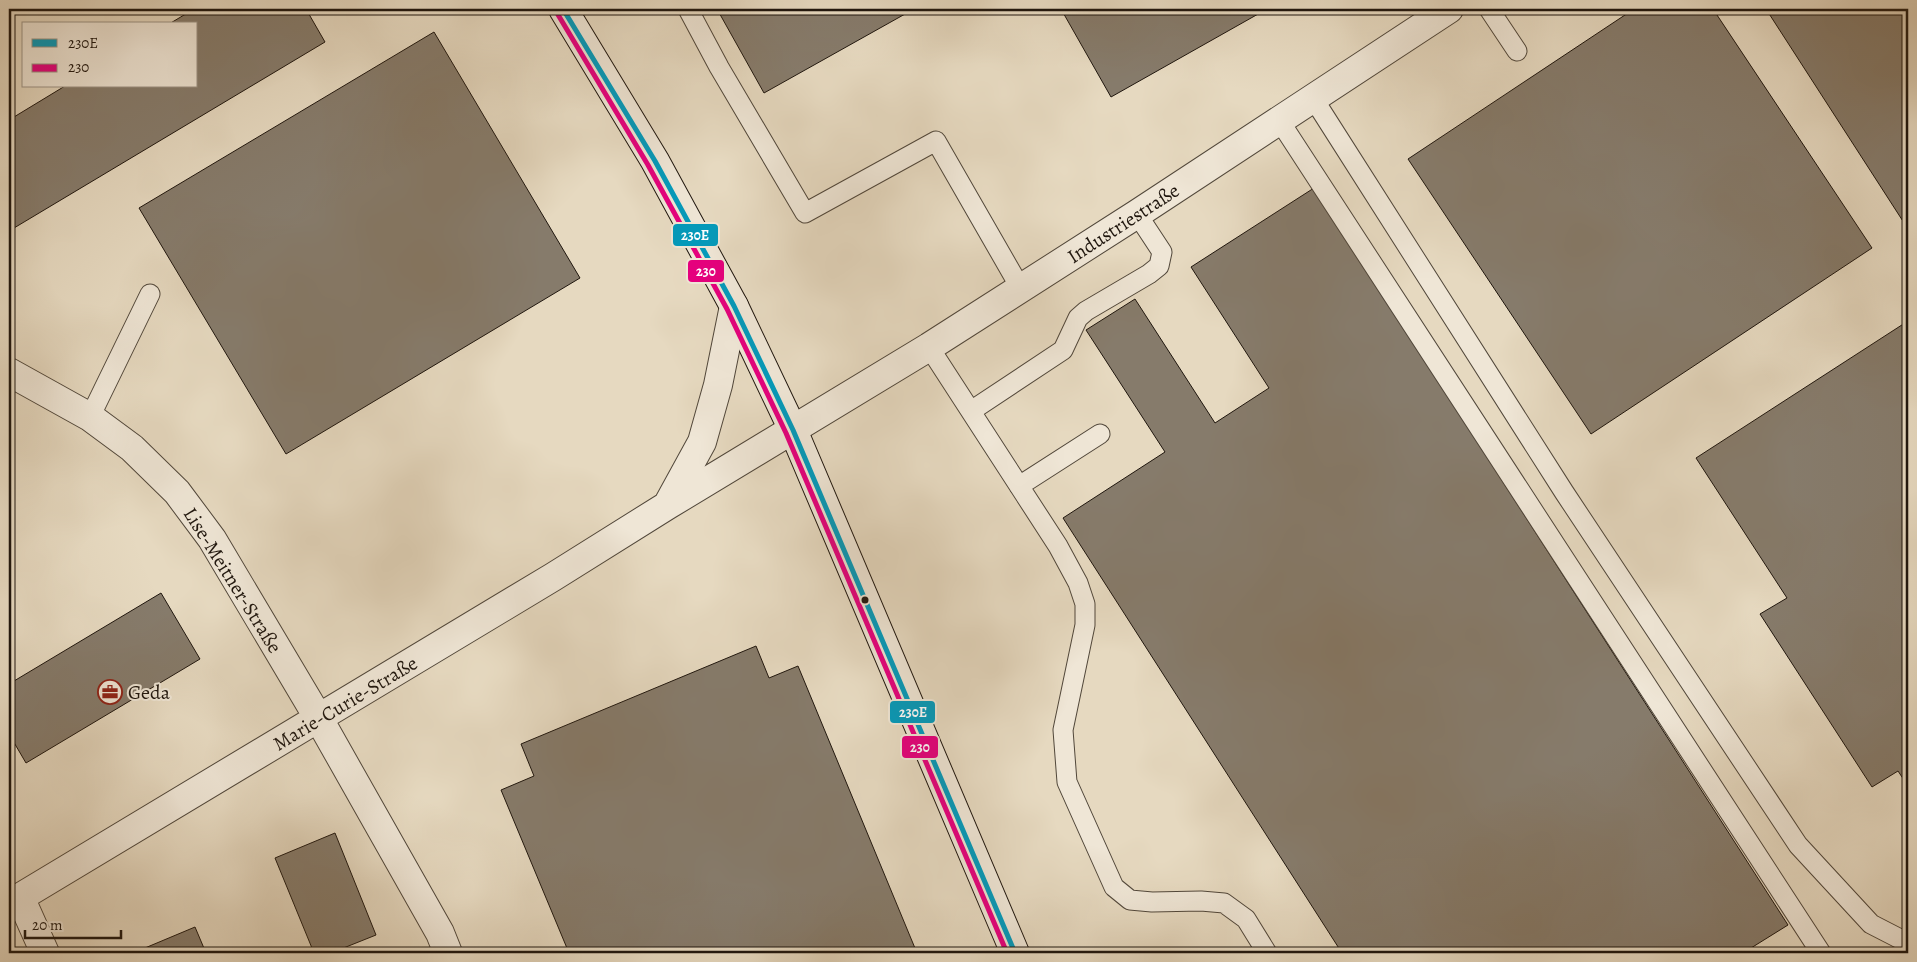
<svg xmlns="http://www.w3.org/2000/svg" width="1917" height="962" font-family="Alegreya,serif">
<rect width="100%" height="100%" fill="#e6d9c0"/>
<filter id="stains"><feTurbulence type="fractalNoise" baseFrequency=".004" numOctaves="4"/><feColorMatrix values="0 0 0 0 .2 0 0 0 0 .09 0 0 0 0 .02 0 0 0 .5 -.17"/></filter>
<radialGradient id="worn" r=".72"><stop offset=".6" stop-color="#630" stop-opacity="0"/><stop offset="1" stop-color="#630" stop-opacity=".3"/></radialGradient>
<path fill="#867b6b" stroke="#1f160e" d="M 194,9 L 306,9 L 325,42 L 9,231 L 9,120 L 65,86 L 196,86 L 196,24 L 169,24 Z
M 717,9 L 914,9 L 764,93 Z
M 1061,9 L 1267,9 L 1111,97 Z
M 1634,9 L 1713,9 L 1872,248 L 1591,434 L 1408,159 Z
M 1766,9 L 1908,9 L 1908,229 Z
M 434,32 L 580,278 L 286,454 L 139,208 Z
M 1314,188 L 1788,925 L 1743,953 L 1342,953 L 1063,518 L 1165,452 L 1086,330 L 1135,299 L 1215,423 L 1269,388 L 1191,267 Z
M 1908,321 L 1908,786 L 1898,771 L 1872,787 L 1760,614 L 1787,598 L 1696,458 Z
M 161,593 L 200,659 L 26,763 L 9,734 L 9,684 Z
M 756,646 L 769,678 L 798,666 L 917,953 L 569,953 L 501,790 L 534,776 L 521,744 Z
M 335,833 L 376,935 L 331,953 L 314,953 L 275,858 Z
M 195,927 L 206,953 L 133,953 Z"/>
<g fill="none" stroke-linecap="round" stroke-linejoin="round">
<defs>
<path id="lane" d="M 688,9 L 719,67 L 805,213 L 936,141 L 1021,289
M 1489,9 L 1517,51
M 1313,98 L 1564,492 L 1798,845 L 1871,924 L 1908,943
M 1279,120 L 1821,953
M 929,347 L 1058,546 L 1078,583 L 1085,604 L 1085,625 L 1063,730 L 1067,782 L 1114,887 L 1130,900 L 1152,902 L 1201,901 L 1224,903 L 1246,919 L 1267,953
M 971,411 L 1063,350 L 1078,318 L 1086,311 L 1149,274 L 1159,266 L 1162,252 L 1137,214
M 90,417 L 150,294
M 1019,486 L 1100,434"/>
<path id="street" d="M 9,372 L 90,417 L 132,448 L 177,492 L 212,539 L 319,719 L 440,933 L 448,953
M 668,504 L 702,442 L 718,385 L 734,306
M 20,897 L 45,953
M 9,904 L 553,577 L 668,505 L 929,347 L 1137,214 L 1449,9"/>
<path id="secondary" d="M 563,9 L 655,161 L 734,306 L 793,430 L 1015,953"/>
</defs>
<use href="#lane" stroke="#51473a" stroke-width="21"/>
<use href="#street" stroke="#51473a" stroke-width="30"/>
<use href="#secondary" stroke="#1f160e" stroke-width="30"/>
<use href="#lane" stroke="#efe6d6" stroke-width="19"/>
<use href="#street" stroke="#efe6d6" stroke-width="28"/>
<use href="#secondary" stroke="#efe6d6" stroke-width="28"/>
<defs>
<path id="bus-1" d="M 563,9 L 655,161 L 734,306 L 793,430 L 1015,953"/>
<path id="bus-2" d="M 557,13 L 648,165 L 727,309 L 786,433 L 1007,953"/>
</defs>
<use href="#bus-1" stroke="#efe6d6" stroke-width="9"/>
<use href="#bus-2" stroke="#efe6d6" stroke-width="9"/>
<use href="#bus-1" stroke="#039abb" stroke-width="5"/>
<use href="#bus-2" stroke="#e5007d" stroke-width="5"/>
</g>
<defs>
<symbol id="office-ring" viewBox="-11 -11 22 22"><circle r="9.5" fill="#efe6d6" stroke="#8f2418" stroke-width="1.5"/><path d="M-6-3h4V-5.5h4V-3h4V5H-6ZM-1-4.5V-3h2v-1.5ZM-6 0V1H6V0Z" fill="#8f2418"/></symbol>
</defs>
<g fill-rule="evenodd">
<use href="#office-ring" x="96" y="678" width="28" height="28"/>
</g>
<circle fill="#1f160e" stroke="#efe6d6" stroke-width="2" cx="865" cy="600" r="4.5"/>
<g text-anchor="middle" stroke-width="4" stroke-linejoin="round" paint-order="stroke">
<g font-size="20" fill="#1f160e" stroke="#efe6d6">
<text transform="translate(1123 223) rotate(-33)" y="7">Industriestraße</text>
<text transform="translate(233 580) rotate(58)" y="7">Lise-Meitner-Straße</text>
<text transform="translate(345 703) rotate(-31)" y="7">Marie-Curie-Straße</text>
</g>
<g font-size="20" fill="#1f160e" stroke="#efe6d6" text-anchor="start">
<text x="128" y="699">Geda</text>
</g>
</g>
<g stroke="#efe6d6" stroke-width="2">
<rect x="672" y="223" width="47" height="24" rx="5" fill="#039abb"/>
<rect x="687" y="259" width="38" height="24" rx="5" fill="#e5007d"/>
<rect x="889" y="700" width="47" height="24" rx="5" fill="#039abb"/>
<rect x="901" y="735" width="38" height="24" rx="5" fill="#e5007d"/>
</g>
<g font-size="14" text-anchor="middle" font-weight="bold" fill="#fff">
<text x="695" y="240">230E</text>
<text x="706" y="276">230</text>
<text x="913" y="717">230E</text>
<text x="920" y="752">230</text>
</g>
<rect width="1917" height="962" fill="none" stroke="#e6d9c0" stroke-width="30"/>
<rect x="10" y="10" width="1897" height="942" fill="none" stroke="#1f160e" stroke-width="2.5"/>
<rect x="15" y="15" width="1887" height="932" fill="none" stroke="#1f160e"/>
<rect x="22" y="22" width="175" height="65" fill="#efe6d6" stroke="#9c9386"/>
<rect x="32" y="39" width="25" height="8" fill="#039abb" stroke="#9c9386"/>
<text x="68" y="48" font-size="15" fill="#1f160e">230E</text>
<rect x="32" y="64" width="25" height="8" fill="#e5007d" stroke="#9c9386"/>
<text x="68" y="72" font-size="15" fill="#1f160e">230</text>
<path d="M25 930v8h96v-8" fill="none" stroke="#1f160e" stroke-width="2.5"/>
<text x="32" y="930" font-size="15" fill="#1f160e" stroke="#efe6d6" stroke-width="4" paint-order="stroke">20 m</text>
<rect width="100%" height="100%" filter="url(#stains)"/>
<rect width="100%" height="100%" fill="url(#worn)"/>
</svg>
